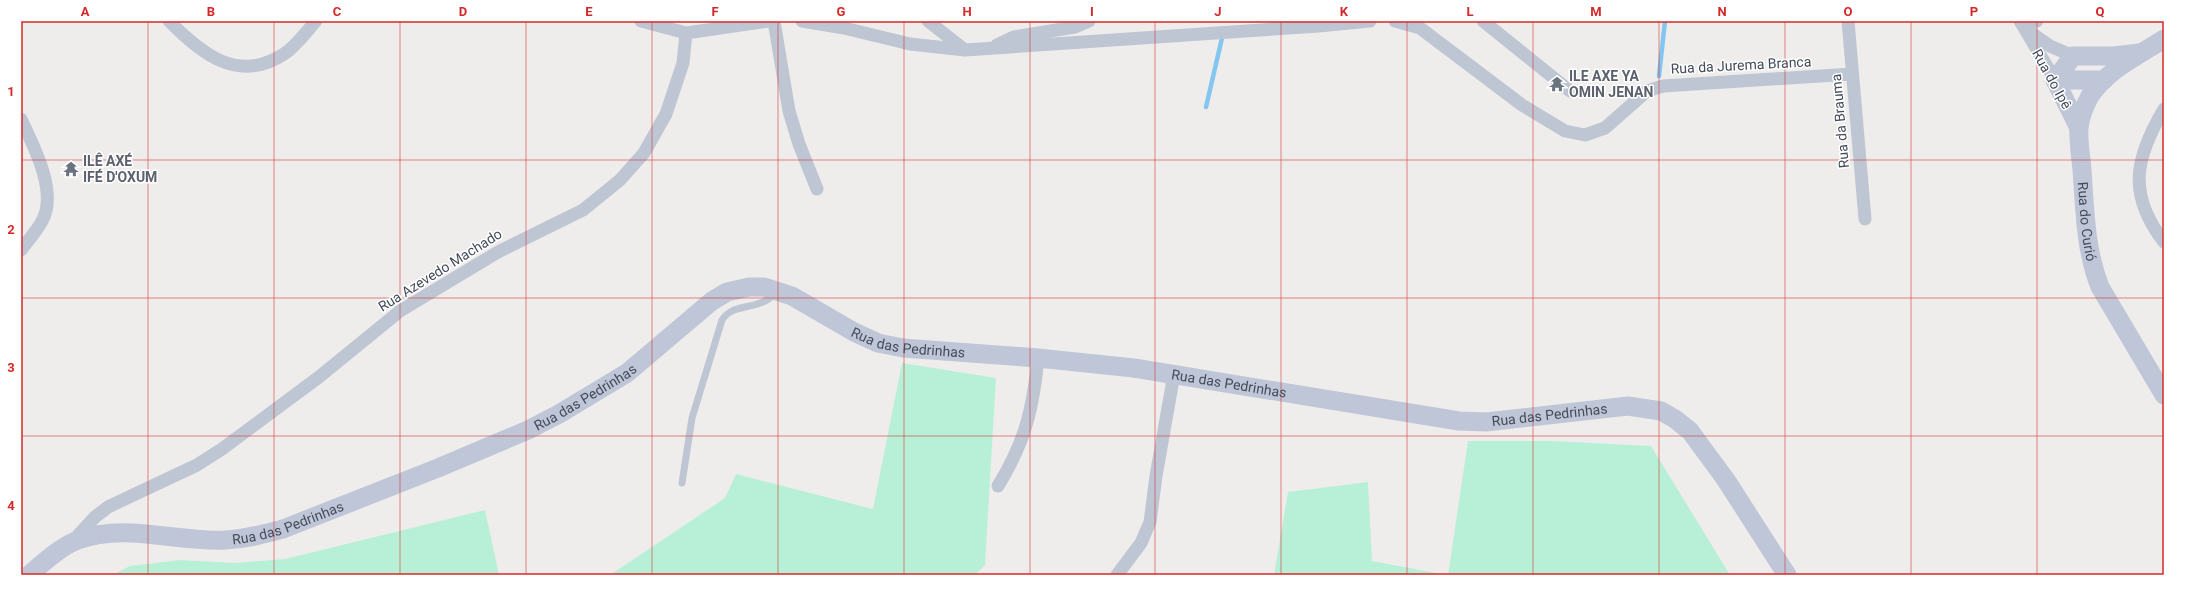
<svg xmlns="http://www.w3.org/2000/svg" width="2185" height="596" font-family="Roboto,sans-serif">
<rect width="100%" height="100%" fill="#efedec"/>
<path fill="#b8f0d7" d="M 902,363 L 996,378 L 985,565 L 975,575 L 610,575 L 725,498 L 736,474 L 873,509 Z
M 1468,441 L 1552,441 L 1651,446 L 1730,575 L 1448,575 Z
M 1368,482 L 1372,561 L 1447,575 L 1274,575 L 1288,492 Z
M 485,510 L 499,575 L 112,575 L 130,566 L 180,560 L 235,563 L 285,559 Z"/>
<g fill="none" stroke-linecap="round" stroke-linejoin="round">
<path stroke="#83c6ef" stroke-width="4.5" d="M 1659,76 L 1665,21
M 1206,107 L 1222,38"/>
<path stroke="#bfc6d3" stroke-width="7" d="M 682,483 L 692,418 L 722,320 C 734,301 757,313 777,292"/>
<path stroke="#bfc6d3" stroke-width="13" d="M 169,21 C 202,54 238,84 284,54 C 296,46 306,32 316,21
M 641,21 L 686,33 L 769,21
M 774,21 L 789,111 L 799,144 L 817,189
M 802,21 L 844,28 L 910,44 L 965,50 L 1319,26 L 1370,21
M 928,21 L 965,50
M 1395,21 L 1420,28 L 1522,105 L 1565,131 L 1585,135 L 1605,128 L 1647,91 L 1663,86 L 1852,74
M 1483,21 L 1570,91
M 1848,21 L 1865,219
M 2020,21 L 2055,80
M 2023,26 L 2037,21
M 2027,30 L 2050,46 L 2073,56
M 997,45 L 1014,37 L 1075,27 L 1089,21
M 2164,109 C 2135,158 2127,194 2164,242
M 21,119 C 33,145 56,188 44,217 C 39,229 29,239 21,250
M 998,486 C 1025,442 1033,409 1038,358
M 73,541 L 95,517 L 108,507 L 197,465 L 222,449 L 319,377 L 400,311 L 498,252 L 583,210 L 620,180 L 644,153 L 666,114 L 683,63 L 686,33
M 1117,575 L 1141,543 L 1150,522 L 1156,476 L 1174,374"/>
<g stroke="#bec6d7" stroke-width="19">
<path id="s1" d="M 2164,39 C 2139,55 2107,70 2090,96 C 2085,105 2080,117 2079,128 C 2078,141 2081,157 2082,170 C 2085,210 2085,249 2100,287 L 2164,395"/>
<path d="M 2055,80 L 2073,56 L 2114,56 L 2139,53"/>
<path d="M 2055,80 L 2079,128"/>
<path d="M 2055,80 L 2104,80"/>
<path id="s2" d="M 29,575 C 44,562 60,547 78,540 C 125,522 178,543 226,540 C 246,539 264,534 283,529 L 438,468 L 528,430 L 559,414 L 627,373 L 712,301 L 727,292 L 749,287 L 764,287 L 792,296 L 854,332 L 878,343 L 903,348 L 1038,358 L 1134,368 L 1459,421 L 1486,422 L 1628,406 L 1661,411 L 1675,419 L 1690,431 L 1726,480 L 1787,575"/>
</g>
</g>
<path fill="none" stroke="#d62828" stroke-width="1" stroke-opacity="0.55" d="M 148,21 L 148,575M 274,21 L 274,575M 400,21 L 400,575M 526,21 L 526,575M 652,21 L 652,575M 778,21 L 778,575M 904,21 L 904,575M 1030,21 L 1030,575M 1155,21 L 1155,575M 1281,21 L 1281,575M 1407,21 L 1407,575M 1533,21 L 1533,575M 1659,21 L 1659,575M 1785,21 L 1785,575M 1911,21 L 1911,575M 2037,21 L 2037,575M 21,160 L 2164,160M 21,298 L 2164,298M 21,436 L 2164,436"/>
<defs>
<symbol id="temple-bare" viewBox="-9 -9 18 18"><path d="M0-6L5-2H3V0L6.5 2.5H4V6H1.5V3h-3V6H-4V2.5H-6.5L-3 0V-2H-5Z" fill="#6b7280" stroke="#fff" stroke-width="2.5" paint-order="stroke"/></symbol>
</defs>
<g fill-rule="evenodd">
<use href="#temple-bare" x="1546" y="73" width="22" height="22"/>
<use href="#temple-bare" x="60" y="158" width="22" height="22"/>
</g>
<g text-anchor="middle" stroke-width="3" stroke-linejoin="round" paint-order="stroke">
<g font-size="14" fill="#444c5a" stroke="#fff">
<text transform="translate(1741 65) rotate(-3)" y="5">Rua da Jurema Branca</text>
<text transform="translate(2052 79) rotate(61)" y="5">Rua do Ipê</text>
<text transform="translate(1840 121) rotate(-95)" y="5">Rua da Brauma</text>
<text dy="5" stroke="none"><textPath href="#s1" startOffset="222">Rua do Curió</textPath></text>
<text transform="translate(440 270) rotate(-32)" y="5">Rua Azevedo Machado</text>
<text dy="5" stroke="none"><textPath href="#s2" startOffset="970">Rua das Pedrinhas</textPath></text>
<text dy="5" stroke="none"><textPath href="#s2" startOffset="1294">Rua das Pedrinhas</textPath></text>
<text dy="5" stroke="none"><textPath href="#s2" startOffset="598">Rua das Pedrinhas</textPath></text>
<text dy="5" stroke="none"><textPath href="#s2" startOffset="1618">Rua das Pedrinhas</textPath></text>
<text dy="5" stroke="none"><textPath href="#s2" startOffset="274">Rua das Pedrinhas</textPath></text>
</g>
<g font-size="14" font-weight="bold" fill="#5b616d" stroke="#fff" text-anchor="start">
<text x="1569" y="81">ILE AXE YA<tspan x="1569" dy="16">OMIN JENAN</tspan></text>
<text x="83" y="166">ILÊ AXÉ<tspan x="83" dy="16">IFÉ D'OXUM</tspan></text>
</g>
</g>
<rect width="2185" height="596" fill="none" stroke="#ffffff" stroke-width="44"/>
<rect x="22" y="22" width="2141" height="552" fill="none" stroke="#d62828" stroke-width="1.5"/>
<g font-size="13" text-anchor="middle" font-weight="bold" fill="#d62828">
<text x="85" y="16">A</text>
<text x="211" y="16">B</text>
<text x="337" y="16">C</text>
<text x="463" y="16">D</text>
<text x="589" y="16">E</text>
<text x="715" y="16">F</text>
<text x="841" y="16">G</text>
<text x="967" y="16">H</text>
<text x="1092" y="16">I</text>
<text x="1218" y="16">J</text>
<text x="1344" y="16">K</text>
<text x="1470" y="16">L</text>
<text x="1596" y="16">M</text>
<text x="1722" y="16">N</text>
<text x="1848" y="16">O</text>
<text x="1974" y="16">P</text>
<text x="2100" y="16">Q</text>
<text x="11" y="96">1</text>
<text x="11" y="234">2</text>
<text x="11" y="372">3</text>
<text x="11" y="510">4</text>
</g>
</svg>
